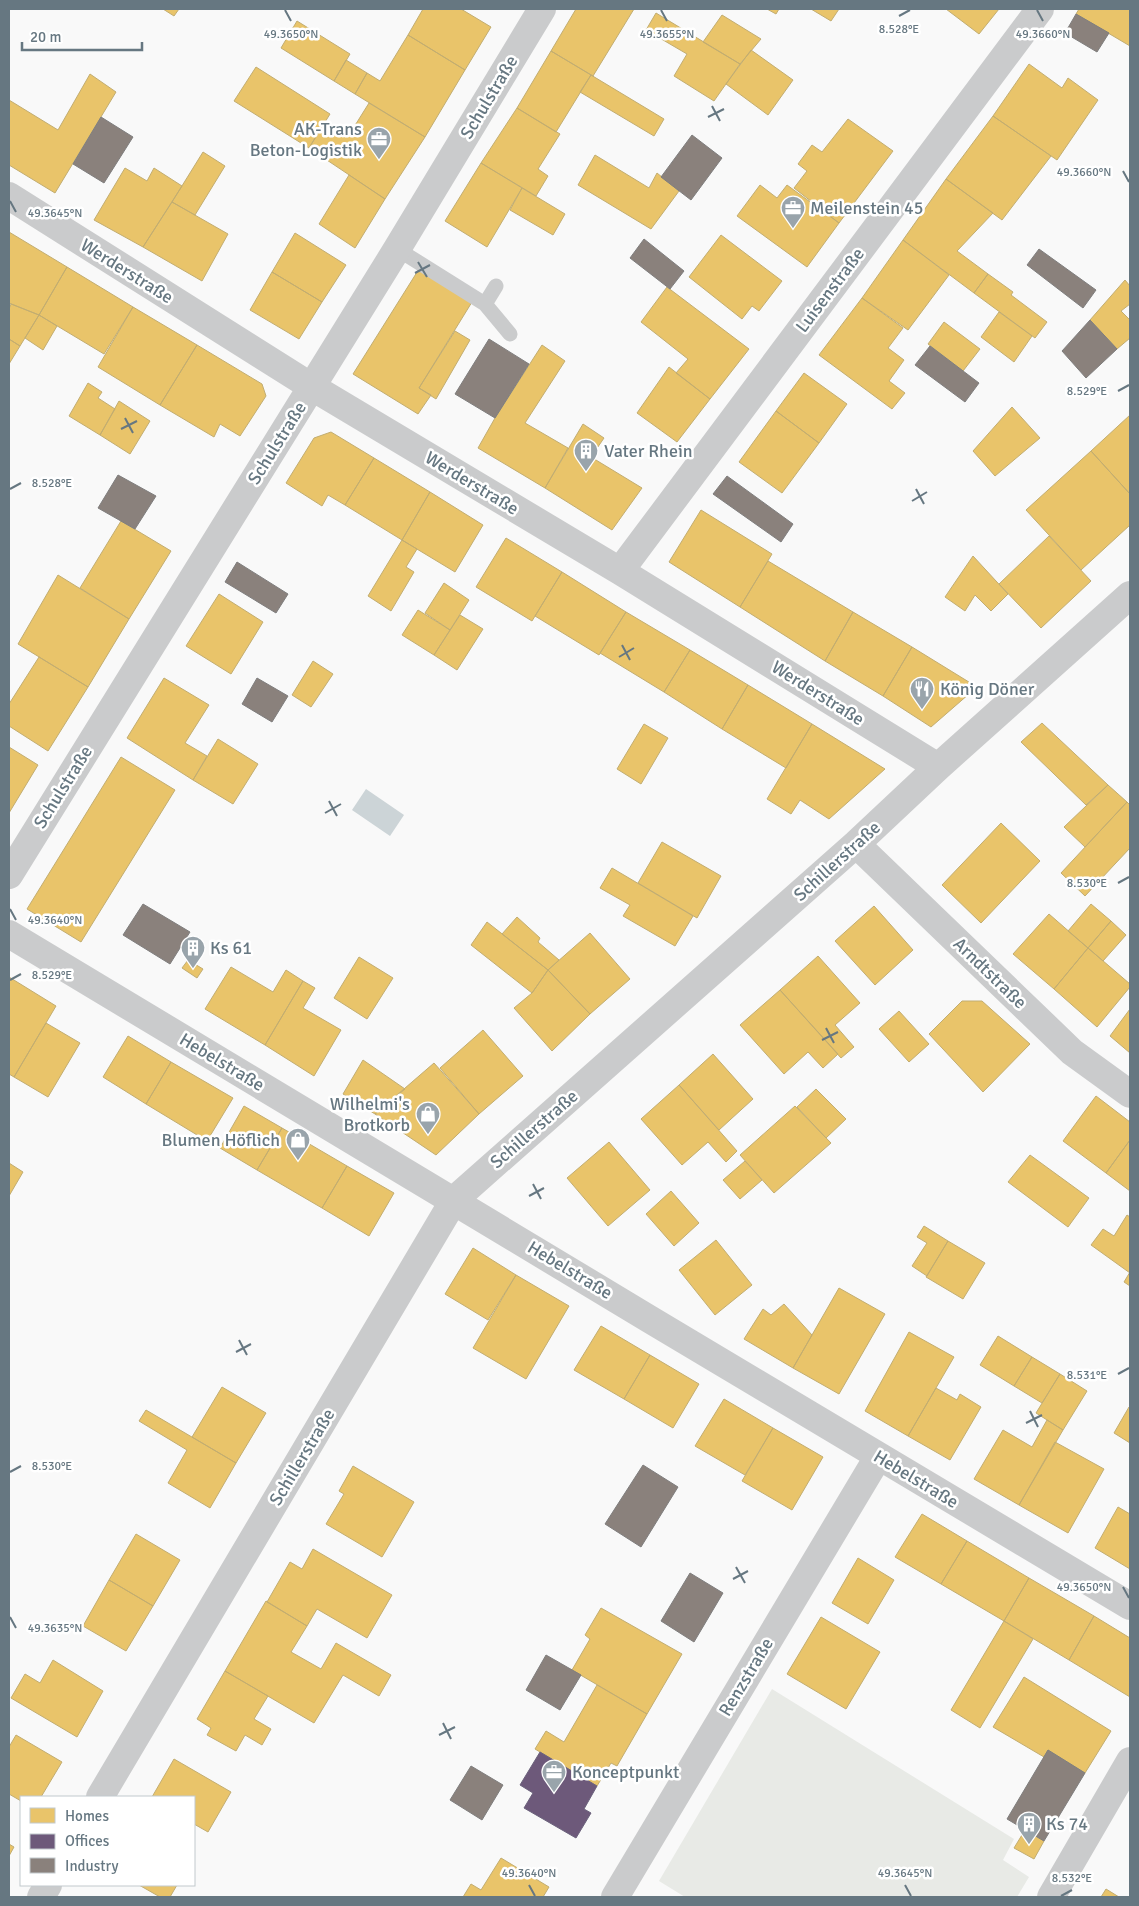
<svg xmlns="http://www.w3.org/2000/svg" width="1139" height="1906" font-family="Signika,sans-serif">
<rect width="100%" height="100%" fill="#f9f9f9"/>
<path fill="#e8eae6" d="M 772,1689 L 1014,1839 L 1003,1860 L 1029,1877 L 1017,1897 L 685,1897 L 659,1881 Z"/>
<path fill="#ccd4d7" d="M 366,789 L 404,815 L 390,836 L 352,810 Z"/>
<path fill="#e9c46a" stroke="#c2ad71" d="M 163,9 L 179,9 L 174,16 Z
M 423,9 L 461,9 L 491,27 L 465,70 L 408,35 Z
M 576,9 L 634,9 L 593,76 L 551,51 Z
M 767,9 L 779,9 L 776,14 Z
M 811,9 L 839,9 L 831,21 Z
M 946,9 L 999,9 L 979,34 Z
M 1079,9 L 1130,9 L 1130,46 L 1076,14 Z
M 656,13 L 740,64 L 714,101 L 674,76 L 687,54 L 646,30 Z
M 722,15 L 761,39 L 740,64 L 703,42 Z
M 297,21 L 350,54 L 334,81 L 281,48 Z
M 408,35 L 465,70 L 425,137 L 355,94 L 367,73 L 380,81 Z
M 751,50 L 793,80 L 768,115 L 726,84 Z
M 551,51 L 591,75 L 556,132 L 517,108 Z
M 346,60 L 367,73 L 355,94 L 334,81 Z
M 1029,64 L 1062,88 L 1068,78 L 1098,100 L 1057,160 L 993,116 Z
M 256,67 L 330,114 L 309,148 L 234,101 Z
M 90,74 L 116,92 L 55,193 L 9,165 L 9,100 L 58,130 Z
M 591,75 L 664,119 L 654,136 L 580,92 Z
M 369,103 L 425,137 L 385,199 L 309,148 L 320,130 L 332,137 L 338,128 L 349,135 Z
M 517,108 L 560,134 L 538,169 L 548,176 L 536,196 L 481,163 Z
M 993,116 L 1051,156 L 1002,220 L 946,179 Z
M 848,119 L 893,151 L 839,223 L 794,188 L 807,171 L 798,164 L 812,145 L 822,152 Z
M 203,152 L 225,166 L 195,215 L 172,202 Z
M 595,155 L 649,188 L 657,173 L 679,191 L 651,229 L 578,185 Z
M 481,163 L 522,188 L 487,247 L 445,221 Z
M 125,168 L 147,181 L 154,168 L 182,186 L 143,247 L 94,220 Z
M 349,175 L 385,199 L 355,248 L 319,224 Z
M 946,179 L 993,213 L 957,251 L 988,274 L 974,293 L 903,240 Z
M 760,185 L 777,198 L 787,185 L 839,223 L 807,267 L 737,216 Z
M 522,188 L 565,214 L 553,235 L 510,210 Z
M 172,202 L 228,234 L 202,281 L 143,247 Z
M 9,232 L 67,267 L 39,315 L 9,303 Z
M 295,233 L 346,265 L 322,302 L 272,272 Z
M 721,235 L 782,281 L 759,311 L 752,306 L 742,319 L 689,277 Z
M 903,240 L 949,275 L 908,330 L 862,298 Z
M 67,267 L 133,307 L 104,354 L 39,315 Z
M 419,269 L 472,302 L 419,388 L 431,395 L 418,414 L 353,374 Z
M 272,272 L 322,302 L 299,339 L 250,310 Z
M 988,274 L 1013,292 L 1011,295 L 1047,322 L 1035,338 L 974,293 Z
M 1125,280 L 1130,286 L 1130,304 L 1121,311 L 1130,320 L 1130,338 L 1117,349 L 1090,320 Z
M 667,287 L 749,349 L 710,399 L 676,373 L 688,359 L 641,322 Z
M 862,298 L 903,328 L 888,348 L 904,360 L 889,381 L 905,393 L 892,409 L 819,355 Z
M 11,304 L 39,315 L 20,346 L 9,339 L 9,309 Z
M 133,307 L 197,345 L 160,405 L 98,367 Z
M 999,312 L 1032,336 L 1014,362 L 981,337 Z
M 39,315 L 57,326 L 43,350 L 25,338 Z
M 944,322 L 980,349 L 963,371 L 928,344 Z
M 455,331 L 470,340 L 436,399 L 419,388 Z
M 9,339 L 20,346 L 9,364 Z
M 197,345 L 262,384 L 266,396 L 240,436 L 220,424 L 214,437 L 160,405 Z
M 542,345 L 565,361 L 525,423 L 568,448 L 545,488 L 478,448 L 495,418 Z
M 669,367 L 710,399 L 677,442 L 637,413 Z
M 804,373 L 847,404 L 819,443 L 776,411 Z
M 88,383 L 102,392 L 98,398 L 115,409 L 100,435 L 69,416 Z
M 119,401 L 150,421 L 130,454 L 100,435 Z
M 1012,407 L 1040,438 L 995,476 L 973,451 Z
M 776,411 L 819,443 L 782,493 L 739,462 Z
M 1130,415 L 1130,494 L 1091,451 Z
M 583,424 L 604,438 L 591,457 L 642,488 L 612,530 L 545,488 Z
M 331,432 L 374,458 L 345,505 L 328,495 L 322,506 L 286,483 L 314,438 Z
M 1091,451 L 1130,494 L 1130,525 L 1081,570 L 1026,510 Z
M 374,458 L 430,492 L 402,540 L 345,505 Z
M 430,492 L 483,525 L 455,572 L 402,540 Z
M 701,510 L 772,554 L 740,607 L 669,562 Z
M 121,521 L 171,551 L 129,619 L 80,588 Z
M 1049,536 L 1091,581 L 1041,628 L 999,584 Z
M 506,538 L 562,572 L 532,621 L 476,587 Z
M 402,540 L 417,549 L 406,567 L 414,572 L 391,611 L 368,596 Z
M 973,556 L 1008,594 L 991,611 L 975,595 L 965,611 L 945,597 Z
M 768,561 L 853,612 L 825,661 L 740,607 Z
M 562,572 L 626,612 L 599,655 L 535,616 Z
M 58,575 L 129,619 L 88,687 L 18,644 Z
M 444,583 L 469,600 L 450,630 L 425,613 Z
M 219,594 L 263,622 L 231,674 L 186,646 Z
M 418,610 L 450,630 L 434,655 L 402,635 Z
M 626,612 L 690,650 L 664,692 L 600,653 Z
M 853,612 L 912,647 L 883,696 L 825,661 Z
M 460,615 L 483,629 L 457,670 L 434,655 Z
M 912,647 L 977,687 L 931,727 L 883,696 Z
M 690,650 L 748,685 L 722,729 L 664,692 Z
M 39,657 L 88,687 L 48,751 L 9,726 L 9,704 Z
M 313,661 L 333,674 L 311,707 L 292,695 Z
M 164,678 L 209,705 L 185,743 L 207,756 L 193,780 L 127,738 Z
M 748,685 L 812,724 L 786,768 L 722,729 Z
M 1042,723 L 1108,785 L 1086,805 L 1021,742 Z
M 644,724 L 668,738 L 641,784 L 617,769 Z
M 812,724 L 885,769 L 829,819 L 800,800 L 791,814 L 767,799 Z
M 218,739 L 258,764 L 233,804 L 193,780 Z
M 9,747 L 38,765 L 9,813 Z
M 121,757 L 175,790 L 81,942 L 27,909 Z
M 1108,785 L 1127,802 L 1085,847 L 1064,827 Z
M 1127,802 L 1130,805 L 1130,848 L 1085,896 L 1061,873 Z
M 1001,823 L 1040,861 L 981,923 L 942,885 Z
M 662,842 L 721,876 L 697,918 L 638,883 Z
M 612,868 L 693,916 L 675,946 L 623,916 L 630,905 L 600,888 Z
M 1091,904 L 1111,921 L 1088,948 L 1068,931 Z
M 874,906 L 913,950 L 875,985 L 835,941 Z
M 1049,914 L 1088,948 L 1054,989 L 1013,954 Z
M 517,917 L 540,938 L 538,942 L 559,960 L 548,970 L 502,934 Z
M 1111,921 L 1126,935 L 1103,961 L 1088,948 Z
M 487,922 L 548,970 L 532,993 L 471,945 Z
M 590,933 L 630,979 L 590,1014 L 548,970 Z
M 1088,948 L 1130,984 L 1130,987 L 1097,1027 L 1054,989 Z
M 818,956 L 860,1003 L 835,1025 L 854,1047 L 841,1058 L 780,990 Z
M 359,957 L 393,978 L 367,1019 L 334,998 Z
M 188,960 L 203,969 L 197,978 L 182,968 Z
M 231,967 L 273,992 L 286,970 L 303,981 L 265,1045 L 205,1009 Z
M 548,970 L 590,1014 L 552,1051 L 514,1008 L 532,993 Z
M 9,977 L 56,1006 L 14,1077 L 9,1074 Z
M 303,981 L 315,988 L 303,1008 L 341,1030 L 314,1076 L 265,1045 Z
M 780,990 L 838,1054 L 823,1068 L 808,1052 L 784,1074 L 740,1025 Z
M 962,1001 L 982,1001 L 1030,1044 L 983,1092 L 929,1034 Z
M 1130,1009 L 1130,1053 L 1110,1036 Z
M 899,1011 L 929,1044 L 909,1062 L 879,1029 Z
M 46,1023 L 80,1043 L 48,1097 L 14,1077 Z
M 483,1030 L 523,1076 L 479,1114 L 440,1068 Z
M 128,1036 L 171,1062 L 146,1104 L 103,1077 Z
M 713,1054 L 753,1099 L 719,1130 L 679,1085 Z
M 363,1060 L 405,1089 L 375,1114 L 343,1094 Z
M 171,1062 L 233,1098 L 207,1141 L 146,1104 Z
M 434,1063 L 479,1114 L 436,1155 L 375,1114 Z
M 679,1085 L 737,1151 L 726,1162 L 708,1142 L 682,1165 L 641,1119 Z
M 816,1089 L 846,1119 L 826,1138 L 797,1107 Z
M 1096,1096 L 1130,1122 L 1130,1140 L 1106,1173 L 1063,1141 Z
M 244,1106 L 282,1128 L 257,1170 L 220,1148 Z
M 795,1106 L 831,1143 L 774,1193 L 740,1155 Z
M 282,1128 L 347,1166 L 322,1208 L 257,1170 Z
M 1130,1140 L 1130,1191 L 1106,1173 Z
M 609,1142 L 650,1190 L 608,1226 L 567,1178 Z
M 1030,1155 L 1089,1198 L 1068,1227 L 1008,1182 Z
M 745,1161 L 762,1180 L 740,1199 L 723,1180 Z
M 9,1163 L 23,1172 L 9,1196 Z
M 347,1166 L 394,1193 L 369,1236 L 322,1208 Z
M 671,1191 L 699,1223 L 674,1246 L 646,1214 Z
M 1127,1215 L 1130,1217 L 1130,1273 L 1091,1245 L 1103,1229 L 1114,1236 Z
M 924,1226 L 948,1241 L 927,1276 L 912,1266 L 927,1243 L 917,1237 Z
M 716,1240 L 752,1285 L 715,1315 L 679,1270 Z
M 948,1241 L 985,1263 L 963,1299 L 926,1277 Z
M 473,1248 L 516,1275 L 488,1320 L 445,1294 Z
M 1130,1272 L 1130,1286 L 1124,1282 Z
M 516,1275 L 569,1306 L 526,1379 L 473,1348 Z
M 839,1288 L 885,1314 L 839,1394 L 793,1368 Z
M 784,1304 L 812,1335 L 793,1368 L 744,1339 L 763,1309 L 771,1315 Z
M 601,1326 L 650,1355 L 624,1399 L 574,1370 Z
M 909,1332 L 954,1357 L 908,1436 L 865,1411 Z
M 998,1336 L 1032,1357 L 1014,1386 L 980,1365 Z
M 650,1355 L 699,1384 L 673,1428 L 624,1399 Z
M 1032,1357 L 1060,1374 L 1042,1403 L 1014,1386 Z
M 1060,1374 L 1087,1391 L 1063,1430 L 1036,1413 Z
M 222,1387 L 266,1413 L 236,1463 L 192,1437 Z
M 936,1388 L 957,1400 L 960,1394 L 981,1407 L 950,1460 L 908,1436 Z
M 724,1399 L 773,1428 L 745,1475 L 695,1446 Z
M 1129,1407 L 1130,1408 L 1130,1443 L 1114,1433 Z
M 146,1410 L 236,1463 L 210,1508 L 168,1483 L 187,1450 L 139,1421 Z
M 1047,1420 L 1063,1430 L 1019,1505 L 974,1479 L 1003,1430 L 1032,1447 Z
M 773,1428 L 823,1457 L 792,1510 L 742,1481 Z
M 1055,1442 L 1104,1469 L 1068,1533 L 1019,1505 Z
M 353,1466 L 414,1502 L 382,1557 L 326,1524 L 344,1494 L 339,1491 Z
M 1118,1507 L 1130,1514 L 1130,1569 L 1095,1548 Z
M 922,1514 L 967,1541 L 941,1584 L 895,1557 Z
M 136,1534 L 180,1560 L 153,1606 L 109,1580 Z
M 967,1541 L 1029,1578 L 1004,1621 L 941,1584 Z
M 313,1549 L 392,1595 L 367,1638 L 317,1609 L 307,1626 L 267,1602 L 290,1562 L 302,1569 Z
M 858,1558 L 894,1580 L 868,1624 L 832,1603 Z
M 1029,1578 L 1094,1616 L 1069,1660 L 1004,1621 Z
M 109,1580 L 153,1606 L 126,1651 L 83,1626 Z
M 266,1601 L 307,1626 L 291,1652 L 321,1669 L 336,1643 L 391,1675 L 379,1696 L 343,1675 L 314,1723 L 225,1671 Z
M 601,1608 L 682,1654 L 647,1714 L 572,1670 L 590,1639 L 585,1635 Z
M 1094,1616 L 1130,1638 L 1130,1697 L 1069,1660 Z
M 821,1617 L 880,1652 L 846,1709 L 787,1674 Z
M 1004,1621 L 1033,1639 L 980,1728 L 951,1710 Z
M 53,1660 L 103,1691 L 77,1737 L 11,1698 L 25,1674 L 40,1683 Z
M 225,1671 L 268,1696 L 254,1719 L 271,1729 L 262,1745 L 245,1735 L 236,1751 L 207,1735 L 211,1728 L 197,1719 Z
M 1024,1677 L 1111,1731 L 1085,1773 L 1048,1750 L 1044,1757 L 993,1727 Z
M 597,1685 L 647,1714 L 617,1766 L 611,1763 L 597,1786 L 535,1749 L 546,1731 L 564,1742 Z
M 16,1735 L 62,1762 L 41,1797 L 21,1797 L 21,1801 L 9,1794 L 9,1747 Z
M 174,1759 L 231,1792 L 208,1832 L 194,1824 L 194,1797 L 152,1797 Z
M 1025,1830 L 1044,1841 L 1034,1859 L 1014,1848 Z
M 9,1844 L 14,1847 L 9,1856 Z
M 501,1858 L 549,1887 L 543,1897 L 463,1897 L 471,1884 L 481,1890 Z
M 139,1885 L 177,1885 L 170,1897 L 160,1897 Z
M 1106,1889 L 1119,1897 L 1101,1897 Z"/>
<path fill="#6d597a" stroke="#6b627c" d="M 540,1752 L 597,1786 L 584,1809 L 591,1813 L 576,1838 L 524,1808 L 533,1793 L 520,1785 Z"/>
<path fill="#8a817c" stroke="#7f7e7e" d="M 1076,14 L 1109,33 L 1097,52 L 1065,33 Z
M 101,117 L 133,137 L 104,183 L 73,164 Z
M 692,135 L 722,158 L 691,200 L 661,177 Z
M 644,239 L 684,271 L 670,289 L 630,258 Z
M 1039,249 L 1096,290 L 1083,308 L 1027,265 Z
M 1090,320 L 1117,349 L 1086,378 L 1062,351 Z
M 489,339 L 529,364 L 495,418 L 455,394 Z
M 930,346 L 979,383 L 965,402 L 915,365 Z
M 118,475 L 156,496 L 135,529 L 98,508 Z
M 727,476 L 793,524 L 781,542 L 713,494 Z
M 237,562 L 288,594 L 276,613 L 225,582 Z
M 257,678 L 288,696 L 272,722 L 242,704 Z
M 143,904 L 190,932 L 170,964 L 123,935 Z
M 643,1465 L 678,1487 L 641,1547 L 605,1524 Z
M 690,1573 L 723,1593 L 694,1642 L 661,1621 Z
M 546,1655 L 581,1675 L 560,1710 L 526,1690 Z
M 1048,1750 L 1085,1773 L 1044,1841 L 1007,1819 Z
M 471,1766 L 503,1785 L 482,1820 L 450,1800 Z"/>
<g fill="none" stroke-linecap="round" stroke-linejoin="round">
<path stroke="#cacbcc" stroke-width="15" d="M 397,249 L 485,304 L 510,334
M 485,304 L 496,286"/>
<path stroke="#cacbcc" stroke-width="28" d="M 9,196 L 312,387 L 620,571 L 938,767
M 620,571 L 1040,9
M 856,844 L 1072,1052 L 1130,1094
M 9,875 L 397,249 L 542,9
M 9,934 C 383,1158 755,1384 1130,1606
M 100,1797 L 454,1200 L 856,844 L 938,767 L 1130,595
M 41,1897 L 48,1885
M 615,1897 L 878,1457
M 1051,1897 L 1130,1761"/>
</g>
<path fill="none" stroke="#667781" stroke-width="2" d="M 285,10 L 291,21M 661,10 L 667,21M 1037,10 L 1043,21M 899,16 L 910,10M 712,106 L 720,121M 708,117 L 724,109M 1123,171 L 1129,182M 10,201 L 16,212M 418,262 L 427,277M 415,273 L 430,265M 1118,391 L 1129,385M 125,418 L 133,433M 121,429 L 137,421M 10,489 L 21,483M 916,489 L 924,504M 912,501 L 927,492M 622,645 L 630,660M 619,657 L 634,648M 329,801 L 337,816M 325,813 L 341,804M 1118,883 L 1129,877M 10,909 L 16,920M 10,980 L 21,974M 826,1028 L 834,1043M 822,1040 L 838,1032M 533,1184 L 541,1199M 529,1196 L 544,1188M 239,1340 L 247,1355M 236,1352 L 251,1344M 1118,1374 L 1129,1368M 1030,1411 L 1038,1427M 1026,1423 L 1042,1415M 10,1472 L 21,1466M 736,1567 L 745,1583M 733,1579 L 748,1571M 1123,1587 L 1129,1598M 10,1617 L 16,1628M 443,1723 L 451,1739M 439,1735 L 455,1727M 529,1885 L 535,1896M 905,1885 L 911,1896M 1061,1896 L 1072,1890"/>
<defs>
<symbol id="office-pin" viewBox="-11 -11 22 30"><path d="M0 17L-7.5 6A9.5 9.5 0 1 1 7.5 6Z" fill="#99a4ab" stroke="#fff"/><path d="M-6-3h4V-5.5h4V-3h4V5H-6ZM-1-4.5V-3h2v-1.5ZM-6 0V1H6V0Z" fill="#fff"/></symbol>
<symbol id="building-pin" viewBox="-11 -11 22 30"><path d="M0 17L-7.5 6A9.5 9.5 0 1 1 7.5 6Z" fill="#99a4ab" stroke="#fff"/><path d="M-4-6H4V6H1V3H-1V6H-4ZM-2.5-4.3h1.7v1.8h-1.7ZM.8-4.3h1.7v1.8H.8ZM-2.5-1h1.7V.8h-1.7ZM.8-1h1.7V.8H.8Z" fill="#fff"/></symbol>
<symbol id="restaurant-pin" viewBox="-11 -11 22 30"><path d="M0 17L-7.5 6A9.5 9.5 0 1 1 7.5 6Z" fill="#99a4ab" stroke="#fff"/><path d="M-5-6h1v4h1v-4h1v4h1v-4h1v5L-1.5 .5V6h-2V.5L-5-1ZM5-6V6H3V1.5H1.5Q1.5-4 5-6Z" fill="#fff"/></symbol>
<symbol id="shop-pin" viewBox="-11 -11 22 30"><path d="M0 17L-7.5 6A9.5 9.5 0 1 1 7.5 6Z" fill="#99a4ab" stroke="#fff"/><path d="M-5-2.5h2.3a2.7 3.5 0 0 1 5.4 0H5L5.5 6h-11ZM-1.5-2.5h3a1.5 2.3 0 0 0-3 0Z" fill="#fff"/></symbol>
</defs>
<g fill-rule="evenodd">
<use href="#office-pin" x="365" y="125" width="28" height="38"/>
<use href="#office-pin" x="779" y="194" width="28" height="38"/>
<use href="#building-pin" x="572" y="437" width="28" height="38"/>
<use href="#restaurant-pin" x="908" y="675" width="28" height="38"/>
<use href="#building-pin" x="179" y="934" width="28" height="38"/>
<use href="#shop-pin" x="414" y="1100" width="28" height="38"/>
<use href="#shop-pin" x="284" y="1126" width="28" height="38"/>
<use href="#office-pin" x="540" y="1758" width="28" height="38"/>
<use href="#building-pin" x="1015" y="1810" width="28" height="38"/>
</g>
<g text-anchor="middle" stroke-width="5" stroke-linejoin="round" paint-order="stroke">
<g font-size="18" fill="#667781" stroke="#fff">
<text transform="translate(489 97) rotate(-59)" y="6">Schulstraße</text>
<text transform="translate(127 271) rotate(32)" y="6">Werderstraße</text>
<text transform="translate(830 290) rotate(-53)" y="6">Luisenstraße</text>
<text transform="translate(277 443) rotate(-58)" y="6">Schulstraße</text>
<text transform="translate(472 483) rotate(31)" y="6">Werderstraße</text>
<text transform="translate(818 693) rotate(32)" y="6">Werderstraße</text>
<text transform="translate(63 787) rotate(-58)" y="6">Schulstraße</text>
<text transform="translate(837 861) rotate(-42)" y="6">Schillerstraße</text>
<text transform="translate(990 973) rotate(44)" y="6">Arndtstraße</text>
<text transform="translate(222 1062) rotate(31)" y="6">Hebelstraße</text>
<text transform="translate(534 1129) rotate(-41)" y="6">Schillerstraße</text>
<text transform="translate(570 1270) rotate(31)" y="6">Hebelstraße</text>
<text transform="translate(302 1457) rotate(-59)" y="6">Schillerstraße</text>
<text transform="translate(916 1479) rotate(31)" y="6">Hebelstraße</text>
<text transform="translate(746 1677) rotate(-59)" y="6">Renzstraße</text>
</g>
<g font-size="18" fill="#667781" stroke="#fff" text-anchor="start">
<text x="362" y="135" text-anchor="end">AK-Trans<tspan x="362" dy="21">Beton-Logistik</tspan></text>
<text x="810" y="214">Meilenstein 45</text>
<text x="604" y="457">Vater Rhein</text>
<text x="940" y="695">König Döner</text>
<text x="210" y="954">Ks 61</text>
<text x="410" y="1110" text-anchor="end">Wilhelmi's<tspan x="410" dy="21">Brotkorb</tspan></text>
<text x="280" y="1146" text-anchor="end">Blumen Höflich</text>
<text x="572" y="1778">Konceptpunkt</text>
<text x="1046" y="1830">Ks 74</text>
</g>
</g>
<g font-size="12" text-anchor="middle" fill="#667781" stroke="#fff" stroke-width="5" stroke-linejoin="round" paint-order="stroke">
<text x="899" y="33">8.528°E</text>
<text x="291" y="38">49.3650°N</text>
<text x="667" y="38">49.3655°N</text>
<text x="1043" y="38">49.3660°N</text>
<text x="1084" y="176">49.3660°N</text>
<text x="55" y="217">49.3645°N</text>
<text x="1087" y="395">8.529°E</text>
<text x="52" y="487">8.528°E</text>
<text x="1087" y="887">8.530°E</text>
<text x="55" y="924">49.3640°N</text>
<text x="52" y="979">8.529°E</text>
<text x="1087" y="1379">8.531°E</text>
<text x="52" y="1470">8.530°E</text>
<text x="1084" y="1591">49.3650°N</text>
<text x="55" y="1632">49.3635°N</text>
<text x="529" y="1877">49.3640°N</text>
<text x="905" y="1877">49.3645°N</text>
<text x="1072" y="1882">8.532°E</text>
</g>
<rect width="1139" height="1906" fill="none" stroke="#667781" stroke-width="20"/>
<rect x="20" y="1796" width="175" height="90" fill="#ffffff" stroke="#c2c9cd"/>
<rect x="30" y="1808" width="25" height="15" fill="#e9c46a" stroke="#c2c9cd"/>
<text x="65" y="1821" font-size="15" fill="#667781">Homes</text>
<rect x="30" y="1834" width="25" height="15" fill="#6d597a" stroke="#c2c9cd"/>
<text x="65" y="1846" font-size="15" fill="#667781">Offices</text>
<rect x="30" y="1858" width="25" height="15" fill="#8a817c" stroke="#c2c9cd"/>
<text x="65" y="1871" font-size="15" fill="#667781">Industry</text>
<path d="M22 42v8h120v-8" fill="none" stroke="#667781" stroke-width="2.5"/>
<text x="30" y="42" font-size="15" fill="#667781" stroke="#ffffff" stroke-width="4" paint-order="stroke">20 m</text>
</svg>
